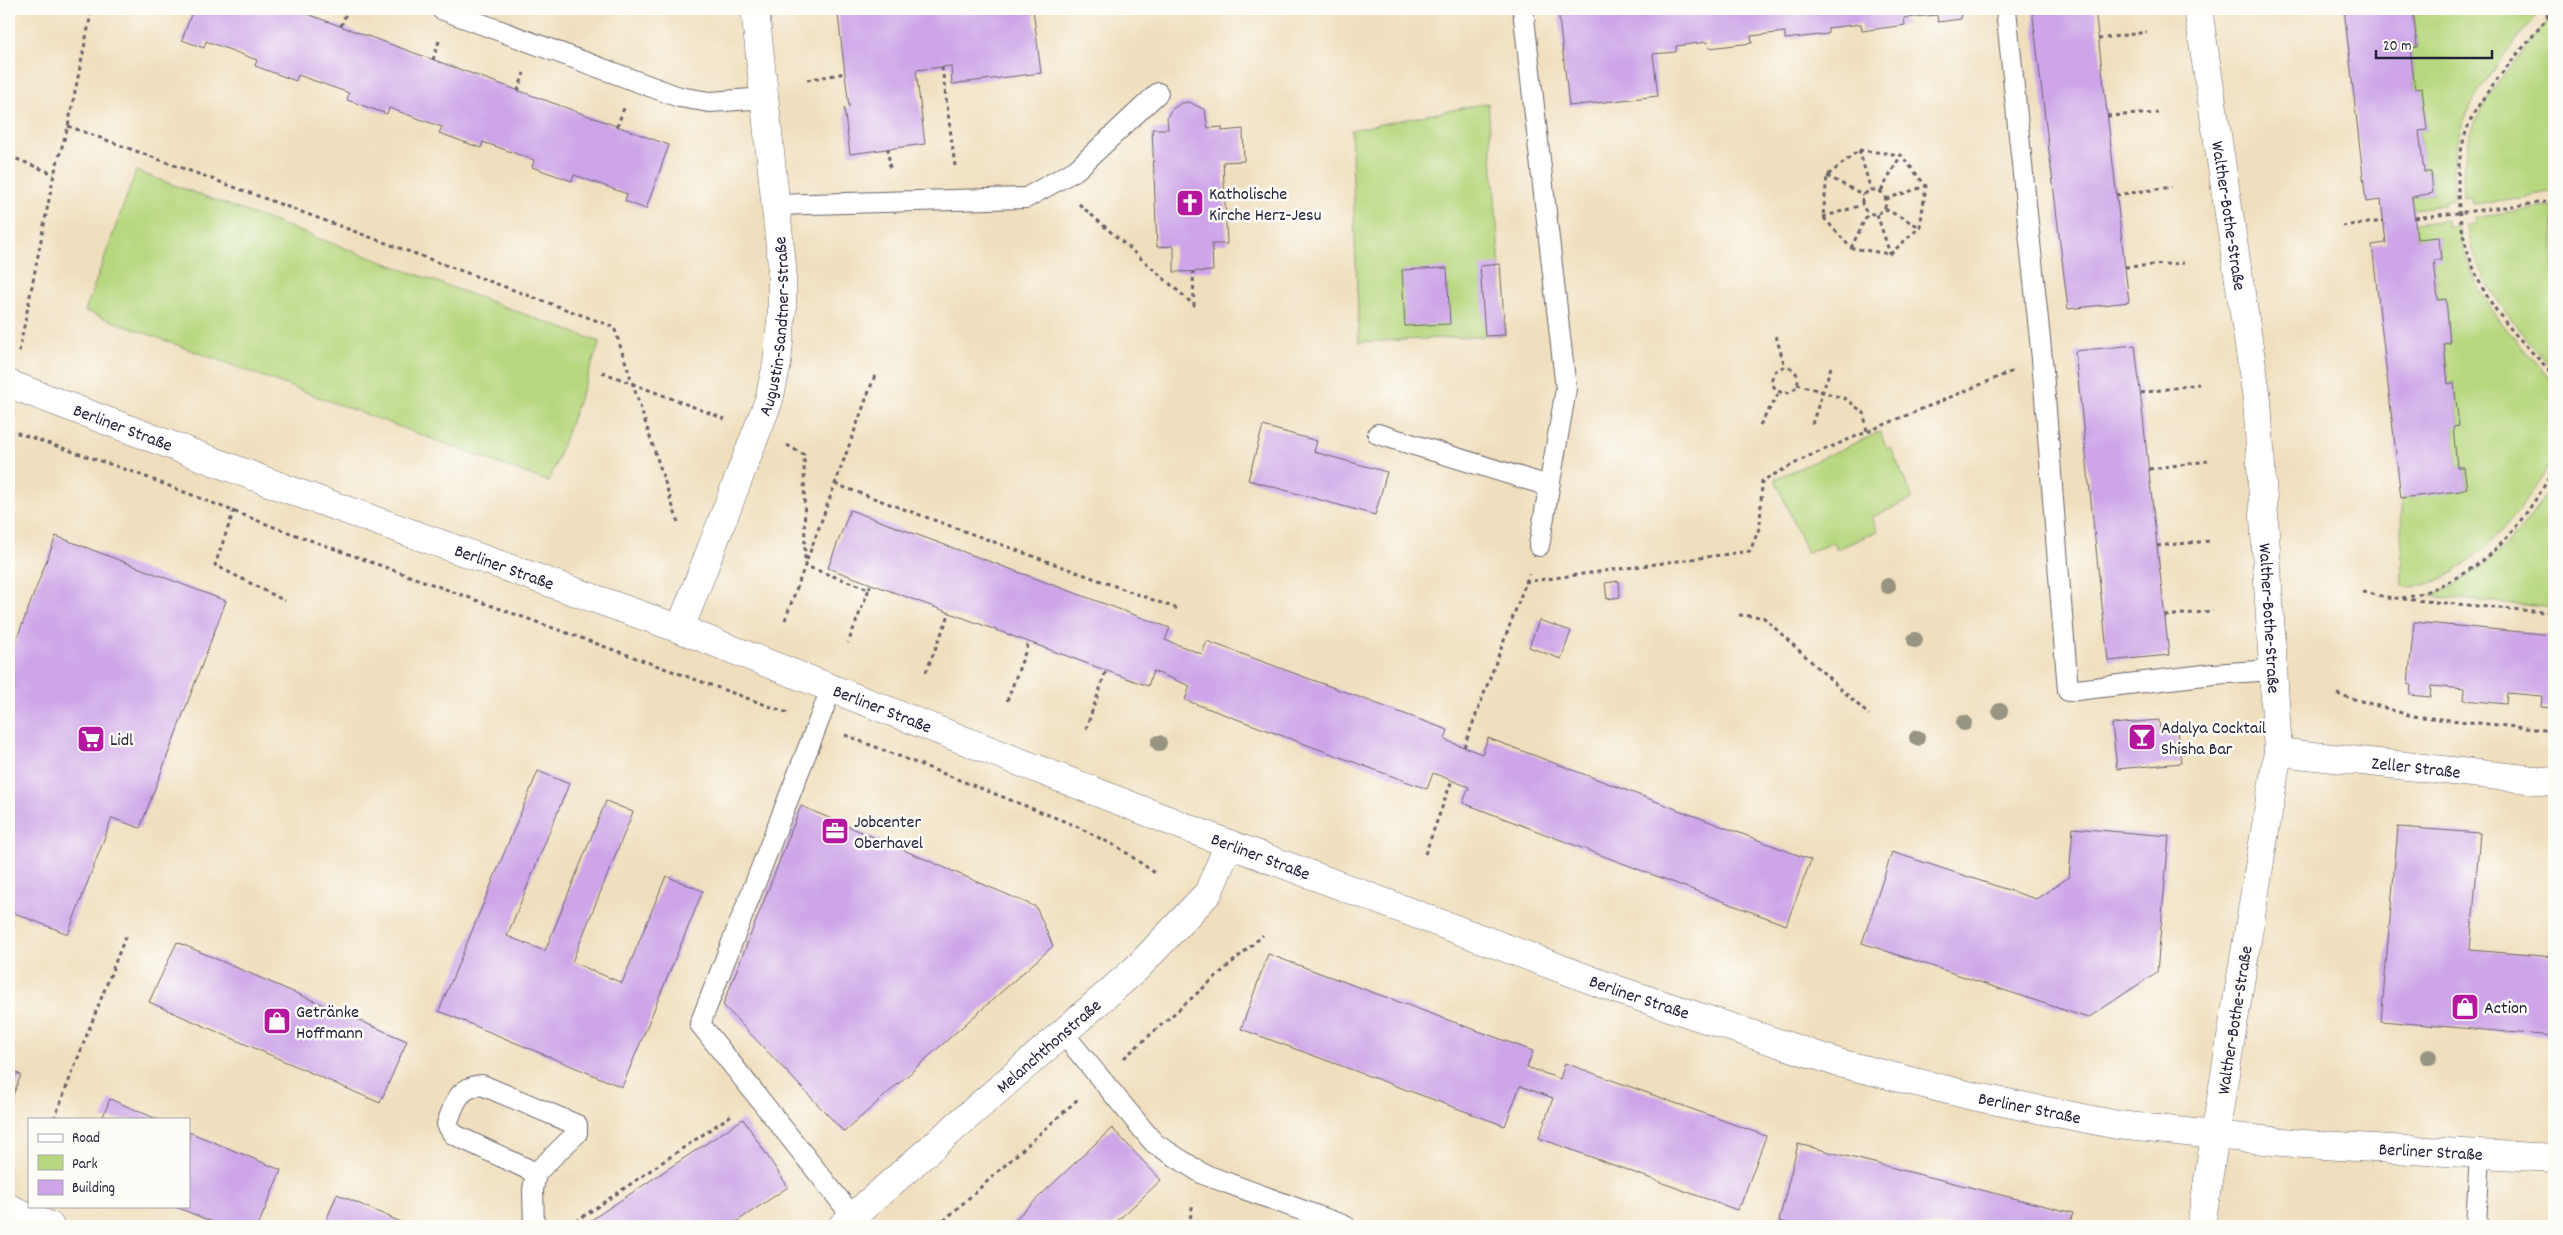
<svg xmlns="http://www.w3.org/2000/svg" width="2563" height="1235" font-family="Dekko,sans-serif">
<rect width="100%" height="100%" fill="#fdfcf7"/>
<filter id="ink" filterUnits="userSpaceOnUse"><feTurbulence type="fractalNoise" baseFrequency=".02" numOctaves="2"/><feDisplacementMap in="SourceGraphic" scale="10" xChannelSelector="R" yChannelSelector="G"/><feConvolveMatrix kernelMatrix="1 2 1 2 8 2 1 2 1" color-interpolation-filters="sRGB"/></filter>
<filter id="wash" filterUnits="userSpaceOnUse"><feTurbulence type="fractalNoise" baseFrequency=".0096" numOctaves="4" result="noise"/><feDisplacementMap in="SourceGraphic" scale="20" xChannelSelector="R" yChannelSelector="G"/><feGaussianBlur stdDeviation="1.12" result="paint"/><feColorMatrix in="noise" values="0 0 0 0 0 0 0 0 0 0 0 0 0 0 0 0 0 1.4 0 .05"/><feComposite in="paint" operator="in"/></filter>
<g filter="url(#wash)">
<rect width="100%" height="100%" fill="#f0dfbe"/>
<path fill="#b7d77e" stroke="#6c7c5c" d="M 2413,9 L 2535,9 L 2539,12 C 2506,55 2461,101 2454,157 C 2452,170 2454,185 2454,199 L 2445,200 L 2445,205 L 2413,209 L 2412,197 L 2433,193 L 2431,172 L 2424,172 L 2419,131 L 2427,130 L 2422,89 L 2415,89 L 2410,48 L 2417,47 Z
M 2548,21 L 2554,25 L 2554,101 L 2551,130 L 2554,152 L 2554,192 L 2505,201 L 2472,204 L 2471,197 L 2463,198 C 2459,117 2500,79 2548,21 Z
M 1488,103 L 1505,335 L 1359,342 L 1351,130 Z
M 136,171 L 600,342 L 549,482 L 85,311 Z
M 2554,206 L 2554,370 C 2513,325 2480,286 2466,225 L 2475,224 L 2474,217 Z
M 2447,220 L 2448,227 L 2458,226 C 2472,296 2507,332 2554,382 C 2554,400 2558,439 2554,455 C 2553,462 2545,471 2541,478 C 2517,517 2453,595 2402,586 L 2401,498 L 2467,488 L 2464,467 L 2457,467 L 2453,427 L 2459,425 L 2454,383 L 2448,384 L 2444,344 L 2450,343 L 2446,300 L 2438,300 L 2434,260 L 2441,259 L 2439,238 L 2417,239 L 2415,224 Z
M 1880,432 L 1887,449 L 1891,448 L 1913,499 L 1872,517 L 1878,531 L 1837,549 L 1834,542 L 1807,553 L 1775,479 Z
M 2554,481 L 2554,608 L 2431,596 C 2485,572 2525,532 2554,481 Z"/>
<g id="blocks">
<path fill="#cda5e8" d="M 193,9 L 293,9 L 669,145 L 646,209 L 625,201 L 627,194 L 574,175 L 572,181 L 532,167 L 534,160 L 483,142 L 481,148 L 439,133 L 442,127 L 389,108 L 387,114 L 347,100 L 349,93 L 298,75 L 296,81 L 255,66 L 257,60 L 206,41 L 204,48 L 182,40 Z
M 900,9 L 1033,9 L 1041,73 L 952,84 L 951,66 L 916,70 L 925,144 L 850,154 L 844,108 L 849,107 L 838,15 Z
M 1558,9 L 1960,9 L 1961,19 L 1938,22 L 1937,15 L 1904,18 L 1905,25 L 1862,31 L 1861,24 L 1828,28 L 1828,34 L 1785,39 L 1785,32 L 1751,36 L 1752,43 L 1709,48 L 1708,42 L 1676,46 L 1676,52 L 1653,54 L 1658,96 L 1569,106 Z
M 2032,9 L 2095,9 L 2129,302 L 2068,309 Z
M 2344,9 L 2413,9 L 2417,47 L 2410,48 L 2415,89 L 2422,88 L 2427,130 L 2419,131 L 2424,172 L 2431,172 L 2433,193 L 2412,197 L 2417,239 L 2439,237 L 2441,260 L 2434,260 L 2438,300 L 2446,299 L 2450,343 L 2444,344 L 2448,384 L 2454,383 L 2459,426 L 2453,427 L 2457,467 L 2464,467 L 2467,489 L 2460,491 L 2401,498 L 2372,245 L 2386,243 L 2381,200 L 2366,202 Z
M 1189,102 L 1205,110 L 1208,128 L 1222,127 L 1222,131 L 1243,129 L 1244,161 L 1223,162 L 1227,244 L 1212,244 L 1213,271 L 1174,272 L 1174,246 L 1157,247 L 1152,129 L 1168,129 L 1167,117 L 1171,110 L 1181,103 Z
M 1500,264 L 1505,335 L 1485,336 L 1480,266 Z
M 1447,268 L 1450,324 L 1405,326 L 1402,270 Z
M 2135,345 L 2169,655 L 2108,661 L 2075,351 Z
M 1263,426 L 1317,441 L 1314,452 L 1387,472 L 1375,515 L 1248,480 Z
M 850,510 L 1170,628 L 1165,640 L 1202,654 L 1207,641 L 1448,730 L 1445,740 L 1469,749 L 1482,754 L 1488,738 L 1811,860 L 1786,925 L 1463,803 L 1469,787 L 1433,773 L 1427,789 L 1185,700 L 1190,686 L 1153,671 L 1148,686 L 828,568 Z
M 56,536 L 226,601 L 140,828 L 112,818 L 68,934 L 9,911 L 9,659 Z
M 1619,581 L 1620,597 L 1607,599 L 1605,583 Z
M 1539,620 L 1571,631 L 1561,659 L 1529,647 Z
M 2414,622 L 2554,635 L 2554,708 L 2541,707 L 2542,696 L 2507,693 L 2506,704 L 2464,700 L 2465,689 L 2431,686 L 2430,697 L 2410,695 L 2411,684 L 2408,684 Z
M 2159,720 L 2160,732 L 2177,731 L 2181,763 L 2117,769 L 2112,724 Z
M 538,771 L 569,784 L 507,936 L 545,951 L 606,801 L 633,812 L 572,962 L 622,983 L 666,876 L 703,891 L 622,1087 L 439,1011 Z
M 801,806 L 1036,907 L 1053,946 L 844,1132 L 723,1005 Z
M 2398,827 L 2480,833 L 2470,950 L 2554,957 L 2554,1036 L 2381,1021 Z
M 2073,828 L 2169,836 L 2157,972 L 2088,1018 L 1862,943 L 1892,852 L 2036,899 L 2069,877 Z
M 177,942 L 407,1041 L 380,1103 L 149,1002 Z
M 1268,954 L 1533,1051 L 1527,1067 L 1560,1079 L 1565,1063 L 1766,1136 L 1741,1204 L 1739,1204 L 1737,1210 L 1539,1138 L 1553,1098 L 1520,1086 L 1505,1126 L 1241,1029 Z
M 9,1070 L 21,1075 L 9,1105 Z
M 110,1099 L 157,1119 L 102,1119 Z
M 743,1119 L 788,1187 L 730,1226 L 582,1226 Z
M 1112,1128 L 1161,1180 L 1112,1226 L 1008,1226 Z
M 189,1132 L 281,1170 L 258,1226 L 222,1226 L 174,1206 L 189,1206 Z
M 1798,1144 L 2073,1213 L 2069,1226 L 1799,1226 L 1779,1221 Z
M 337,1194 L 410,1226 L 324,1226 Z"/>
</g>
</g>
<g filter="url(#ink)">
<use href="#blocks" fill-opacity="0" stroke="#6a6469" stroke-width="1"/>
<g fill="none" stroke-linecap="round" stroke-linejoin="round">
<defs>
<path id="lane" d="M 441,9 L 679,97 L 710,102 L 766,98
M 1523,9 L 1566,389 L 1539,546
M 2006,9 L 2042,359 L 2068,691 L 2213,674 L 2273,670
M 775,205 L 1026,198 L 1076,170 L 1158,93
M 1378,434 L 1549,486
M 832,687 L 700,1024 L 853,1217
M 1062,1032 L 1154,1143 L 1203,1174 L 1345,1226
M 534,1226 L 533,1190 L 536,1173 L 577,1133 L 577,1125 L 482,1085 C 458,1087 454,1104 447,1124 L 453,1134 L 536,1173
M 2476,1226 L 2480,1153"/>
<g id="street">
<path id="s1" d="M 2198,9 L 2257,399 L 2278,752 L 2215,1135"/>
<path id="s2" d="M 680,629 L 769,400 L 777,364 L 782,310 L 782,266 L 755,9"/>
<path id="s3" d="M 2278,752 L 2554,782"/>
<path d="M 9,1208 L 50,1226"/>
</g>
<g id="secondary">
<path id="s4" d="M 9,384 L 287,489 L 680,629 L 1229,844 L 1618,990 L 1839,1063 L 1972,1096 L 2118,1125 L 2303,1144 L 2554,1158"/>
<path id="s5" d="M 842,1226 L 1137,968 L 1208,893 L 1229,844"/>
<path d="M 2201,1226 L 2215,1135"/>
</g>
</defs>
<use href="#lane" stroke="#6a6469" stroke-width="22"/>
<use href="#street" stroke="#6a6469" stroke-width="29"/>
<use href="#secondary" stroke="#6a6469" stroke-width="29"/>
<path stroke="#6a6469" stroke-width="3" stroke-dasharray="4 4" stroke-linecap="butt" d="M 2540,9 L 2554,21
M 2554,9 C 2529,43 2499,72 2477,108 C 2444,163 2457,252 2492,304 C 2509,330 2533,353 2554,375
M 341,26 L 348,9
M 2098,39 L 2147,32
M 433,60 L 439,41
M 942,67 L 955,166
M 807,80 L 845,73
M 518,91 L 524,73
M 2107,116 L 2158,113
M 68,126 L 614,327 L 678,522
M 617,127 L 624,108
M 888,148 L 890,170
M 1859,150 L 1901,155 L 1926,186 L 1920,227 L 1890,254 L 1851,248 L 1823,217 L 1827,176 Z
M 1859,150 L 1871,190
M 9,156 L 54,174
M 1827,176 L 1864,195
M1862 202a12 12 0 1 1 24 0a12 12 0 1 1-24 0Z
M 1881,191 L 1901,155
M 2116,195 L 2172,187
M 1886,199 L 1926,186
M 1079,204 L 1194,305 L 1193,272
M 1885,209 L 1920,227
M 1877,214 L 1890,254
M 1823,217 L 1862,205
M 2415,218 L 2554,201
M 2342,226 L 2384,221
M 1851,248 L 1868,213
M 2125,267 L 2184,263
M 1776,336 L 1785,367
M 19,352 L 54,174 L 68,126 L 92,9
M1772 380a13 13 0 1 1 26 0a13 13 0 1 1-26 0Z
M 602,372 L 725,419
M 1797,384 L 1846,399 L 1864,413 L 1867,432
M 2141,393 L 2199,384
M 1812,424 L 1832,364
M 1760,425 L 1780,391
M 9,430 L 133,472 L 274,527 L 788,713
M 787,445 L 804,455 L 805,566 L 869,589 L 848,643
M 2149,469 L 2208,461
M 835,484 L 1178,609
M 234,510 L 215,565 L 285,601
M 2157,546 L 2209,541
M 1525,582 L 1750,551 L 1760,526 L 1762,481 L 1809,456 L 2013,371
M 869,589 L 871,583
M 2363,592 C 2375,594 2389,599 2400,598 C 2426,597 2476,569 2494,551 C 2516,530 2541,494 2554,468
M 2403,599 L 2554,613
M 1739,615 L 1763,617 L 1869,715
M 2165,616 L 2213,611
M 785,620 L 875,375
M 926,672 L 950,612
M 2337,694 L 2412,716 L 2554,731
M 1007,701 L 1029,642
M 1086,729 L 1106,671
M 845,735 L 1074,825 L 1121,849 L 1155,873
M 1464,747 L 1529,574
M 1425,854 L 1452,780
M 1124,1058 L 1263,935
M 54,1119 L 126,935
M 569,1226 L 733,1114
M 938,1226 L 1078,1099
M 1189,1226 L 1193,1202"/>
<use href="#lane" stroke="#fff" stroke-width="20"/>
<use href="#street" stroke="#fff" stroke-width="28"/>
<use href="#secondary" stroke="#fff" stroke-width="28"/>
</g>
<g fill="#979581">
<circle cx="1888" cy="586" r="8"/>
<circle cx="1915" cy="640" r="8"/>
<circle cx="2000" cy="711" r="8"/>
<circle cx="1964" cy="723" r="8"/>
<circle cx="1917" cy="738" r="8"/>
<circle cx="1159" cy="743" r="8"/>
<circle cx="2429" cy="1057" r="8"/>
</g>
</g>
<defs>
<symbol id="church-square" viewBox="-11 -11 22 22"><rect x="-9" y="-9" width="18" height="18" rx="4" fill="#b5179e" stroke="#fdfcf7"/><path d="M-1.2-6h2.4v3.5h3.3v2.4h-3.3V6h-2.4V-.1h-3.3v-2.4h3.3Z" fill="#fff"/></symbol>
<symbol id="bar-square" viewBox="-11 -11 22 22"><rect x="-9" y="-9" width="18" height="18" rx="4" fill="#b5179e" stroke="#fdfcf7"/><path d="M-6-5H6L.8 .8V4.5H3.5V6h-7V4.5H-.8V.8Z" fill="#fff"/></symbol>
<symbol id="supermarket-square" viewBox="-11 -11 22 22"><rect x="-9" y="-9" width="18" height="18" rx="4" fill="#b5179e" stroke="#fdfcf7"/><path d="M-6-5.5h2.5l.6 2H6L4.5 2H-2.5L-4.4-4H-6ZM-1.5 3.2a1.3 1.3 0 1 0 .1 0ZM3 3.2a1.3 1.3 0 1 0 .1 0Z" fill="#fff"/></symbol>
<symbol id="office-square" viewBox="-11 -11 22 22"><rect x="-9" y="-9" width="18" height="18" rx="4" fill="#b5179e" stroke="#fdfcf7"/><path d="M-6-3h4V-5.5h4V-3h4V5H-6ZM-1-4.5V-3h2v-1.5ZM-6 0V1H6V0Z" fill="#fff"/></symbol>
<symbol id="shop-square" viewBox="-11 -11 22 22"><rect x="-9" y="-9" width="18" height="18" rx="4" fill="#b5179e" stroke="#fdfcf7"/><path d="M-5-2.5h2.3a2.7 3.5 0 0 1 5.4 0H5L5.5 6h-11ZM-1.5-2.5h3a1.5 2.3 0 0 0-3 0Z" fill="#fff"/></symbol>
</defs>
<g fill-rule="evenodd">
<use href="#church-square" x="1174" y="187" width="32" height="32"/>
<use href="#bar-square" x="2126" y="721" width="32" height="32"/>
<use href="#supermarket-square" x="75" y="723" width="32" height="32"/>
<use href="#office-square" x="819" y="815" width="32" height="32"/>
<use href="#shop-square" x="2449" y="991" width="32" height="32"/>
<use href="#shop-square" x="261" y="1005" width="32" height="32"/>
</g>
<g text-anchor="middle" stroke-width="5" stroke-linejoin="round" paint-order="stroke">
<g font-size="18" fill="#22223b" stroke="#fdfcf7" text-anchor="start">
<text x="1209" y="199">Katholische<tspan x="1209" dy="21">Kirche Herz-Jesu</tspan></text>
<text x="2161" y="733">Adalya Cocktail<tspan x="2161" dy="21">Shisha Bar</tspan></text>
<text x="110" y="745">Lidl</text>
<text x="854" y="827">Jobcenter<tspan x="854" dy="21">Oberhavel</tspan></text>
<text x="2484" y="1013">Action</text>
<text x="296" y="1017">Getränke<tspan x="296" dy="21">Hoffmann</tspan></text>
</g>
<g font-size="18" fill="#22223b" stroke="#fdfcf7">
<text dy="6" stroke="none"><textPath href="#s1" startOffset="209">Walther-Bothe-Straße</textPath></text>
<text dy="6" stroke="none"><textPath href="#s2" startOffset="320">Augustin-Sandtner-Straße</textPath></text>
<text dy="6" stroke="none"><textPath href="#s4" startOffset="122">Berliner Straße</textPath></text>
<text dy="6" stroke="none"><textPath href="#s4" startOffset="528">Berliner Straße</textPath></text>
<text dy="6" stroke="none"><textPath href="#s1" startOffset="614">Walther-Bothe-Straße</textPath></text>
<text dy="6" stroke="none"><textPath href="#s4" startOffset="932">Berliner Straße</textPath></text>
<text dy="6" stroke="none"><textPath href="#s3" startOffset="139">Zeller Straße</textPath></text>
<text dy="6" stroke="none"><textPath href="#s4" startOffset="1338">Berliner Straße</textPath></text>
<text dy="6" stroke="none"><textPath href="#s4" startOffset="1742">Berliner Straße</textPath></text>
<text transform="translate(2234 1020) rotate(-81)" y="6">Walther-Bothe-Straße</text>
<text dy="6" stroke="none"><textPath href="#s5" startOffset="274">Melanchthonstraße</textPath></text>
<text dy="6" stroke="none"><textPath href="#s4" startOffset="2148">Berliner Straße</textPath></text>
<text dy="6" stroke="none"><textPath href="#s4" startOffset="2552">Berliner Straße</textPath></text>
</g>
</g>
<rect width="2563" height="1235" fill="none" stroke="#fdfcf7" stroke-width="30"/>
<rect x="28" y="1118" width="162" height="90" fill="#fdfcf7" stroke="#a5a5ac"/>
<rect x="38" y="1134" width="25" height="8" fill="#ffffff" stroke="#a5a5ac"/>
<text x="72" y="1142" font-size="15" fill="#22223b">Road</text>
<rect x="38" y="1155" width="25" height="15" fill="#b7d77e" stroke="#a5a5ac"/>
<text x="72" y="1168" font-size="15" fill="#22223b">Park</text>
<rect x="38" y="1180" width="25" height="15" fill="#cda5e8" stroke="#a5a5ac"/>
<text x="72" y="1192" font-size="15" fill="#22223b">Building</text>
<path d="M2376 50v8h116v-8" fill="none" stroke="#22223b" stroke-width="2.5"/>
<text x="2383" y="50" font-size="15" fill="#22223b" stroke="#fdfcf7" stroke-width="4" paint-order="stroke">20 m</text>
</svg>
